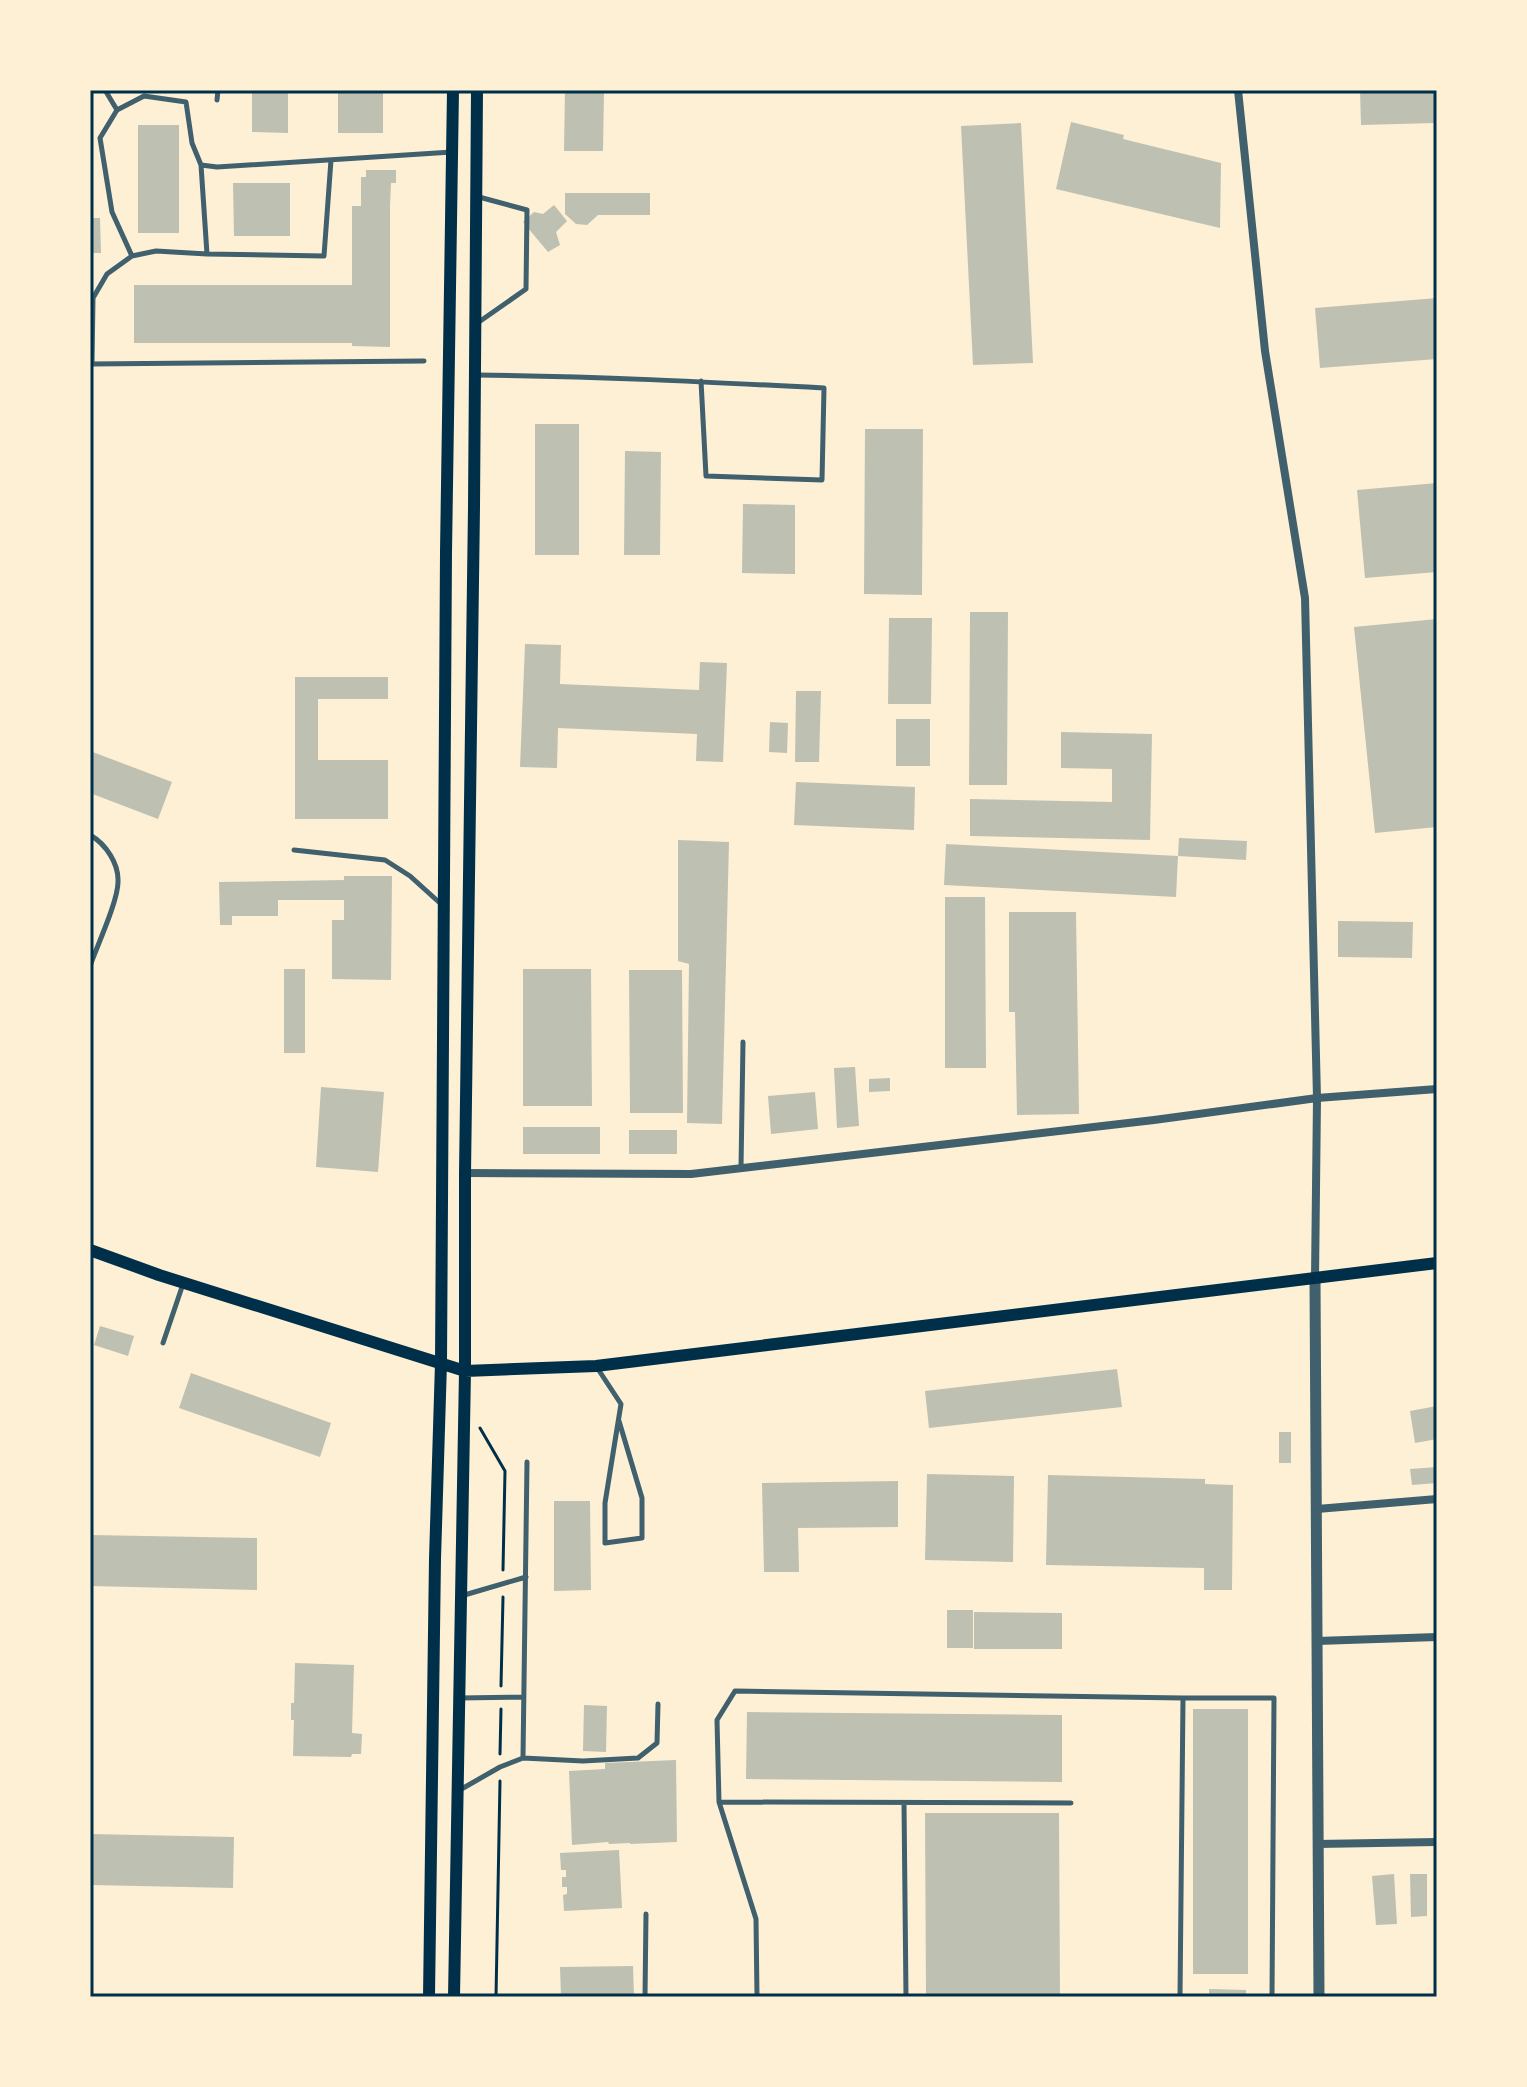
<svg xmlns="http://www.w3.org/2000/svg" width="1527" height="2087" font-family="Arial,sans-serif">
<rect width="100%" height="100%" fill="#fdf0d5"/>
<path fill="#bec0b2" d="M 252,90 L 288,90 L 288,133 L 252,132 Z
M 338,90 L 383,90 L 383,133 L 338,133 Z
M 565,90 L 604,90 L 603,151 L 564,151 Z
M 1360,90 L 1434,90 L 1435,123 L 1361,125 Z
M 1071,122 L 1124,135 L 1123,139 L 1221,163 L 1220,228 L 1056,189 Z
M 1021,123 L 1033,363 L 973,365 L 961,126 Z
M 138,125 L 179,125 L 179,233 L 138,233 Z
M 366,170 L 396,170 L 396,183 L 391,183 L 390,206 L 390,347 L 352,346 L 352,343 L 134,343 L 134,285 L 352,285 L 352,206 L 361,206 L 361,177 L 366,177 Z
M 233,183 L 290,183 L 290,236 L 234,236 Z
M 565,193 L 650,193 L 650,215 L 598,215 L 587,225 L 576,224 L 565,214 Z
M 554,205 L 567,221 L 556,232 L 560,245 L 548,252 L 523,222 L 534,212 L 543,214 Z
M 90,218 L 100,218 L 101,253 L 90,253 Z
M 1437,298 L 1437,359 L 1320,368 L 1315,308 Z
M 535,424 L 579,424 L 579,555 L 535,555 Z
M 865,429 L 923,429 L 922,595 L 864,594 Z
M 625,451 L 661,452 L 660,555 L 624,555 Z
M 1437,483 L 1437,572 L 1365,578 L 1357,490 Z
M 743,504 L 795,505 L 795,574 L 742,573 Z
M 970,612 L 1008,612 L 1007,785 L 969,785 Z
M 889,618 L 932,618 L 931,704 L 888,704 Z
M 1437,619 L 1437,827 L 1375,833 L 1354,627 Z
M 525,644 L 561,645 L 560,684 L 699,690 L 700,662 L 727,663 L 723,762 L 696,761 L 697,734 L 558,728 L 557,768 L 520,767 Z
M 295,677 L 388,677 L 388,699 L 318,699 L 318,760 L 388,760 L 388,819 L 295,819 Z
M 796,691 L 821,691 L 819,762 L 795,762 Z
M 896,719 L 930,719 L 930,766 L 896,766 Z
M 770,722 L 788,723 L 787,753 L 769,752 Z
M 1061,732 L 1152,734 L 1150,840 L 970,836 L 970,799 L 1112,802 L 1112,769 L 1061,768 Z
M 90,751 L 172,782 L 158,819 L 90,793 Z
M 796,782 L 915,787 L 914,830 L 794,825 Z
M 1179,838 L 1247,841 L 1246,860 L 1178,856 Z
M 678,840 L 729,842 L 722,1124 L 687,1123 L 689,964 L 678,961 Z
M 946,844 L 1178,856 L 1176,897 L 944,885 Z
M 344,876 L 392,876 L 391,980 L 332,979 L 332,920 L 344,920 L 344,900 L 278,900 L 278,916 L 232,916 L 232,925 L 220,925 L 219,882 L 344,880 Z
M 945,897 L 985,897 L 986,1068 L 945,1068 Z
M 1009,912 L 1076,912 L 1079,1114 L 1017,1115 L 1015,1012 L 1009,1012 Z
M 1338,921 L 1413,922 L 1412,958 L 1338,957 Z
M 284,969 L 305,969 L 305,1053 L 284,1053 Z
M 523,969 L 591,969 L 592,1106 L 523,1106 Z
M 629,970 L 682,970 L 683,1113 L 630,1113 Z
M 855,1067 L 859,1126 L 837,1128 L 834,1068 Z
M 890,1078 L 890,1091 L 869,1092 L 869,1079 Z
M 321,1087 L 384,1092 L 378,1172 L 316,1167 Z
M 815,1092 L 818,1129 L 771,1134 L 768,1096 Z
M 523,1127 L 600,1127 L 600,1154 L 523,1154 Z
M 629,1130 L 677,1130 L 677,1154 L 629,1154 Z
M 100,1326 L 134,1336 L 128,1356 L 94,1345 Z
M 1117,1369 L 1122,1407 L 929,1428 L 925,1391 Z
M 191,1373 L 331,1423 L 320,1457 L 179,1408 Z
M 1437,1406 L 1437,1439 L 1415,1443 L 1410,1411 Z
M 1279,1432 L 1291,1432 L 1291,1463 L 1279,1463 Z
M 1437,1467 L 1437,1483 L 1412,1485 L 1410,1469 Z
M 927,1474 L 1014,1476 L 1013,1562 L 925,1560 Z
M 1048,1475 L 1205,1479 L 1205,1484 L 1233,1485 L 1232,1590 L 1204,1590 L 1204,1568 L 1046,1565 Z
M 898,1481 L 898,1527 L 798,1528 L 799,1572 L 764,1572 L 762,1483 Z
M 554,1501 L 590,1501 L 591,1590 L 554,1591 Z
M 90,1535 L 257,1538 L 257,1590 L 90,1586 Z
M 947,1610 L 973,1610 L 973,1648 L 947,1648 Z
M 974,1612 L 1062,1613 L 1062,1649 L 974,1649 Z
M 295,1663 L 354,1665 L 352,1733 L 362,1734 L 361,1754 L 352,1754 L 351,1757 L 293,1756 L 294,1720 L 291,1720 L 291,1703 L 294,1703 Z
M 584,1705 L 607,1706 L 606,1752 L 583,1751 Z
M 1193,1709 L 1248,1709 L 1248,1974 L 1193,1974 Z
M 747,1712 L 1062,1715 L 1062,1782 L 746,1779 Z
M 676,1760 L 677,1842 L 630,1844 L 630,1843 L 609,1844 L 608,1842 L 572,1845 L 569,1771 L 605,1769 L 605,1763 Z
M 925,1813 L 1059,1813 L 1060,1997 L 926,1997 Z
M 90,1834 L 234,1837 L 233,1888 L 90,1885 Z
M 619,1850 L 622,1908 L 564,1911 L 563,1895 L 567,1894 L 567,1887 L 562,1887 L 562,1877 L 566,1877 L 566,1870 L 561,1870 L 560,1853 Z
M 1394,1874 L 1397,1924 L 1376,1925 L 1372,1876 Z
M 1410,1874 L 1427,1874 L 1427,1916 L 1411,1917 Z
M 633,1966 L 634,1997 L 561,1997 L 560,1967 Z
M 1209,1989 L 1246,1990 L 1246,1997 L 1209,1997 Z"/>
<g fill="none" stroke-linecap="round" stroke-linejoin="round">
<path stroke="#003049" stroke-width="3" d="M 480,1428 L 505,1471 L 503,1570
M 501,1686 L 503,1597
M 500,1754 L 501,1709
M 496,1997 L 500,1781"/>
<path stroke="#3f606c" stroke-width="5" d="M 105,90 L 117,110
M 217,100 L 218,90
M 201,165 L 207,254 L 324,256 L 331,160
M 132,256 L 112,212 L 100,138 L 117,110 L 144,96 L 186,102 L 192,143 L 201,165 L 217,167 L 452,152
M 476,324 L 526,289 L 527,210 L 479,197
M 90,364 L 424,361
M 92,364 L 93,298 L 107,274 L 132,256 L 156,251 L 207,254
M 476,375 C 592,376 708,382 824,388 L 822,480 L 706,476 L 701,381
M 90,835 C 106,844 119,864 118,882 C 118,901 97,946 90,966
M 294,850 L 385,860 L 410,876 L 441,904
M 741,1168 L 743,1042
M 163,1343 L 183,1284
M 596,1366 L 621,1404 L 605,1503 L 605,1543 L 642,1538 L 642,1498 L 619,1421
M 461,1596 L 526,1577
M 459,1698 L 524,1697
M 523,1758 L 583,1761 L 638,1758 L 657,1743 L 658,1704
M 458,1791 L 500,1767 L 523,1758 L 527,1462
M 719,1802 L 1071,1803
M 904,1803 L 906,1997
M 645,1997 L 646,1914
M 757,1997 L 756,1919 L 719,1802 L 717,1720 L 735,1691 L 1183,1698 L 1274,1698 L 1272,1997
M 1180,1997 L 1183,1698"/>
<path stroke="#3f606c" stroke-width="8" d="M 1238,90 L 1265,351 L 1305,598 L 1317,1098 L 1315,1279
M 465,1173 L 691,1174 L 1154,1120 L 1317,1098 L 1437,1089
M 1317,1509 L 1437,1499
M 1317,1641 L 1437,1637
M 1317,1844 L 1437,1842"/>
<path stroke="#3f606c" stroke-width="11" d="M 1315,1279 L 1319,1997"/>
<path stroke="#003049" stroke-width="12" d="M 90,1250 L 159,1275 L 465,1371 L 596,1366 L 1437,1263
M 429,1997 L 435,1559 L 441,1363 L 446,552 L 453,90
M 454,1997 L 465,1371 L 465,1173 L 474,507 L 477,90"/>
</g>
<rect width="1527" height="2087" fill="none" stroke="#fdf0d5" stroke-width="184"/>
<rect x="92" y="92" width="1343" height="1903" fill="none" stroke="#003049" stroke-width="3"/>
</svg>
